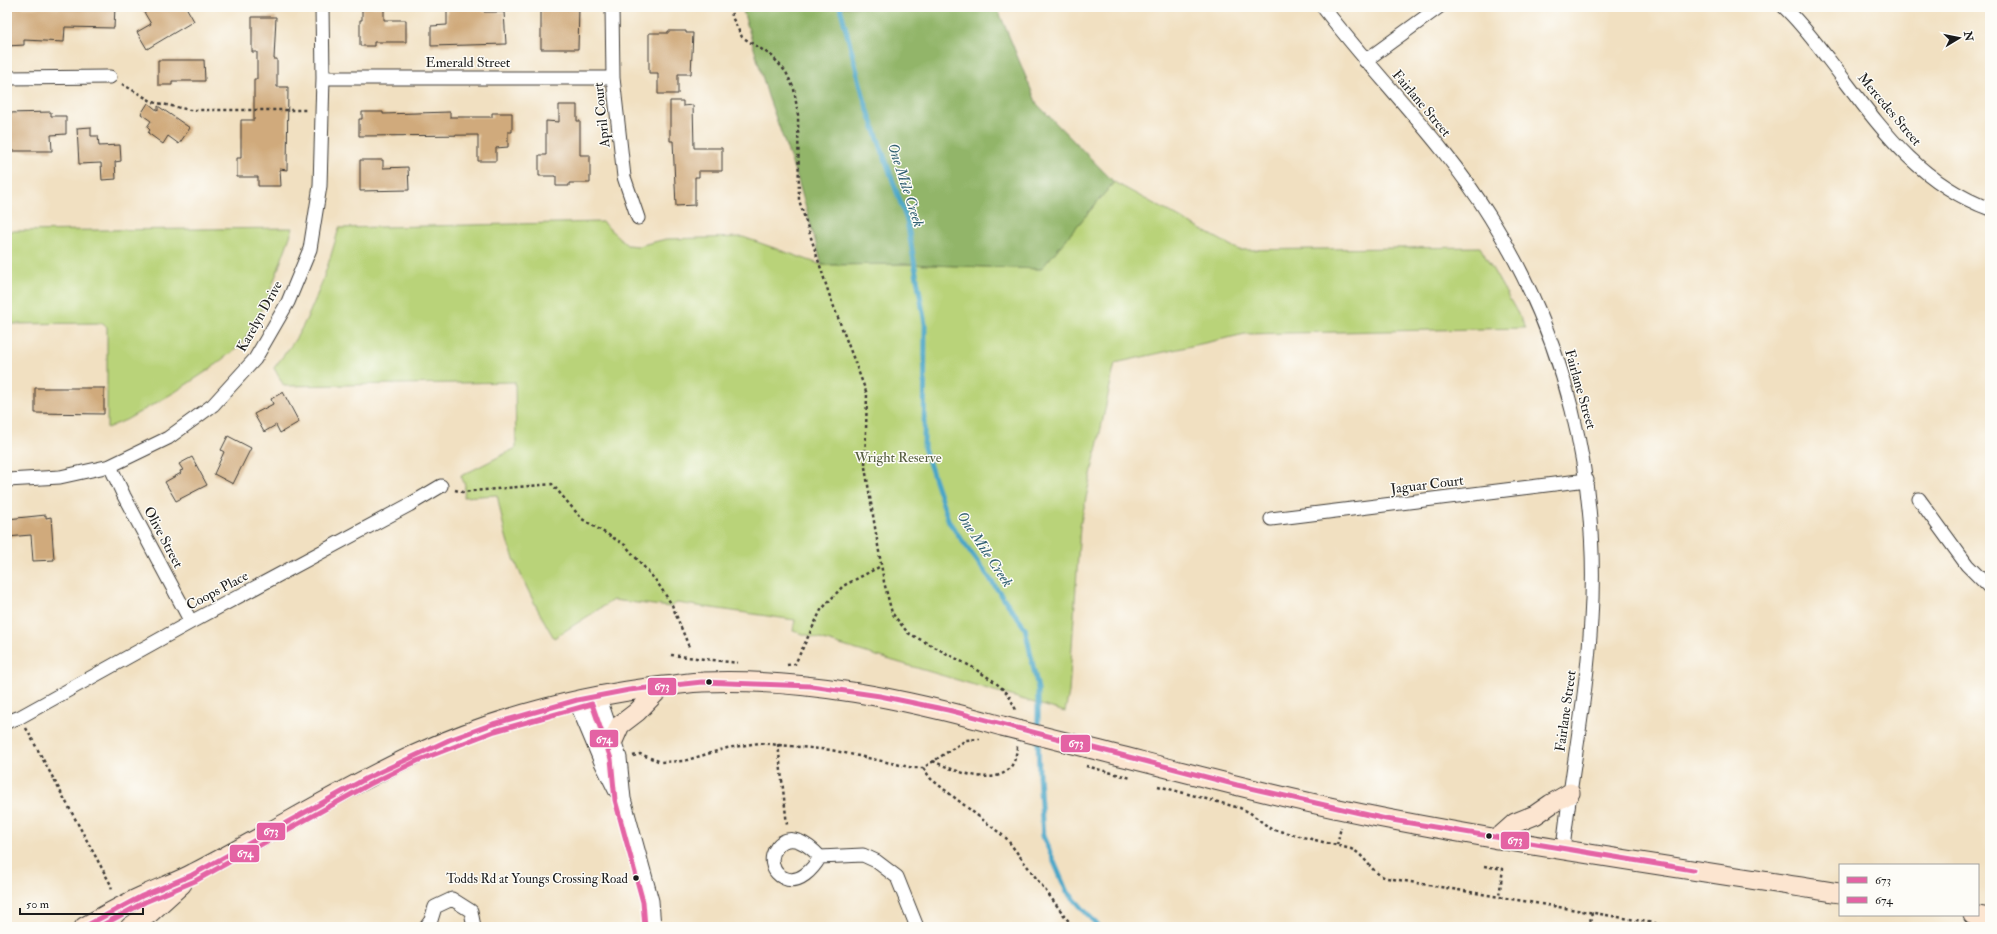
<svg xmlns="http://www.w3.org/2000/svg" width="1997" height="934" font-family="'IM FELL Double Pica',serif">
<rect width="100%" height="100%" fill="#fdfcf7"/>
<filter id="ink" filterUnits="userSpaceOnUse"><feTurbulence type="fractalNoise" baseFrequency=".025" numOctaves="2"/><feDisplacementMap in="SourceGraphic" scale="8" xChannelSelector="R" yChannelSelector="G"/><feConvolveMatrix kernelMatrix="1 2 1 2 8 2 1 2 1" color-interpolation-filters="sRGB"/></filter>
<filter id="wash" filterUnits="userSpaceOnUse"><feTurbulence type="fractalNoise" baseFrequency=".012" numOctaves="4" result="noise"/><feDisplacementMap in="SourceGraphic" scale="16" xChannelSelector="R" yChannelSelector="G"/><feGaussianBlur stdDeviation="0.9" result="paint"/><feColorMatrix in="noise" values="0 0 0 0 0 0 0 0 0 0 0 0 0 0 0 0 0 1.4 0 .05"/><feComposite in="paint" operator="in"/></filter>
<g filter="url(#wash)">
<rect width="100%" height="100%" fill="#f1e0c1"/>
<path fill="#b9d379" stroke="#6a784a" d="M 1114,182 L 1239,250 L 1480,247 L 1526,328 L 1245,334 L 1115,363 L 1080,526 L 1069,692 L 1065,712 L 793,631 L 795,620 L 677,603 L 670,607 L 613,600 L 554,638 C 536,608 520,576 508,543 C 503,528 501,511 497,495 L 464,497 L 465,485 L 461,476 L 516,448 L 515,382 L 284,386 L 274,368 C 281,358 290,348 296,338 C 316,306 329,263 339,228 L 602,222 L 627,245 L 638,246 L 666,239 L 743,237 L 822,265 L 904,264 L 1041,269 Z
M 293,228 L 267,300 L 241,345 L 207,371 L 175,392 L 126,420 L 107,428 L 107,327 L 103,323 L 7,324 L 7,231 Z"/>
<path fill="#92b569" stroke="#576842" d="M 742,7 L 997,7 L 1037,104 L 1114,182 L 1041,269 L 904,264 L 822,265 L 798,180 L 768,96 Z"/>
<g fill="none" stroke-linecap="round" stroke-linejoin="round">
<path stroke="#48a6c7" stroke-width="5" d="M 840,7 L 865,102 L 907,221 L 925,324 L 924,448 L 949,522 L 1025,628 L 1038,689 L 1038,732
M 1038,740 L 1039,775 L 1043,836 L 1066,890 L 1099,927"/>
</g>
<g id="blocks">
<path fill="#d0aa7b" d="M 7,7 L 95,9 L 95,7 L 115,7 L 114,28 L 65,27 L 64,42 L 24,40 L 24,45 L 7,46 Z
M 141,7 L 186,7 L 194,21 L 147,49 L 137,32 L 151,24 Z
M 362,7 L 384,7 L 384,20 L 406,20 L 406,42 L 374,42 L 374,46 L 360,46 L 360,20 L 362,20 Z
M 447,7 L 467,7 L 467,9 L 484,9 L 484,12 L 504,12 L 506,44 L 431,46 L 431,26 L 447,25 Z
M 541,7 L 579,7 L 578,49 L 541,49 Z
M 252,17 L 276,17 L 274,59 L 277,59 L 277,87 L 288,87 L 287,170 L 280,169 L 281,186 L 258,186 L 258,177 L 237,177 L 237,158 L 241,158 L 241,120 L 254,120 L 254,79 L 257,79 L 257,52 L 252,52 Z
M 668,31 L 686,31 L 686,33 L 693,33 L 691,74 L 678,74 L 678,94 L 658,94 L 658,73 L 649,73 L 649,33 L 668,33 Z
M 158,60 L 204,60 L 205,81 L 172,81 L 172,85 L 158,85 Z
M 670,101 L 683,101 L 683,106 L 693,105 L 694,148 L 722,148 L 722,171 L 699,171 L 699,177 L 695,177 L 695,205 L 676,206 L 673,141 L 670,141 Z
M 148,103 L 158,111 L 158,106 L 190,128 L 179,144 L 168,136 L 163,144 L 148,133 L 150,130 L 147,127 L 151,121 L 141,114 Z
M 559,105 L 577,105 L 577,121 L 580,121 L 580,155 L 590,155 L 590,183 L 569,183 L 569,186 L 556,186 L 556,176 L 539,176 L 539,155 L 546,155 L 546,121 L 559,122 Z
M 51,112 L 51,116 L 66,116 L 66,134 L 51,135 L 52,151 L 7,151 L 7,113 Z
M 362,112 L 383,112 L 383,114 L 450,112 L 450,117 L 492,117 L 492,113 L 512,113 L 512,132 L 508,132 L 508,147 L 496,148 L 496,161 L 478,161 L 478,135 L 359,136 L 359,119 L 362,119 Z
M 91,127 L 91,136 L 98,136 L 99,146 L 120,145 L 121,161 L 115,162 L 116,179 L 102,180 L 101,163 L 79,164 L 77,128 Z
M 360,160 L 383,160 L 383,168 L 408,167 L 409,190 L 360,191 Z
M 35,388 L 104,388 L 104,414 L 35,413 Z
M 283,392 L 299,422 L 280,433 L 276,425 L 264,432 L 254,414 L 273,404 L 271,399 Z
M 228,436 L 251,448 L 233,484 L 214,474 L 224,452 L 221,450 Z
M 192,457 L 207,485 L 176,501 L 165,482 L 181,473 L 180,471 L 183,470 L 179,464 Z
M 46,515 L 46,518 L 51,517 L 54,560 L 33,561 L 31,535 L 7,537 L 7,519 Z"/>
</g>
</g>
<g filter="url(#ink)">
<use href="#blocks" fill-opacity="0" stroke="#3c3935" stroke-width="1"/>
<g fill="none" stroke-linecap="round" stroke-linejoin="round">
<defs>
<path id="minor" d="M 612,7 L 613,78 L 624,177 L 638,218
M 1323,7 C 1377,78 1443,141 1490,217 C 1565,337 1600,478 1591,620 C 1587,697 1571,773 1563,849
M 1784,7 C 1801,23 1815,42 1829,60 C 1877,122 1914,181 1990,209
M 1365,61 L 1439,7
M 7,78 L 110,77
M 323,78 L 613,78
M 110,466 L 124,496 L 191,622
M 7,480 L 60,477 L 110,466 L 168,438 L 213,405 L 255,359 L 288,302 L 310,249 L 320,186 L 323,78 L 322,7
M 1919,499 L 1967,565 L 1990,588
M 1271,519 L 1587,480
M 7,722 L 20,717 L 191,622 L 409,505 L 441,486
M 820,857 C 813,869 799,885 784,878 C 779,876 774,871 773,865 C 771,859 773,852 777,847 C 790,830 810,846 820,857 L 863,855 L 876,861 L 897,877 L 917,927
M 426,927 L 431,920 L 435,907 L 452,899 L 471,911 L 474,927"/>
<path id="tertiary" d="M 597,696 L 618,758 L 622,799 L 650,901 L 652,927
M 577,700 L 603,762 L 617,790"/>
<path id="secondary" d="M 613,741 L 620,725 L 637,712 L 661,687
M 1089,748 C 1188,773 1288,800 1388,819 C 1538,848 1689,869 1840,893
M 1497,839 L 1515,823 L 1535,815 L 1551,804 L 1570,793
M 1973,915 L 1990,918
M 84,927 C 104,916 124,904 145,895 C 161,887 178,882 194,873 C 268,835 339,790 414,755 C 493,719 578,696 664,686 C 677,685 690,682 703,682 C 804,678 906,699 1002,726
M 130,927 L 150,913 L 182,884"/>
</defs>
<use href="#minor" stroke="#3c3935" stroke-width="15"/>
<use href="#tertiary" stroke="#3c3935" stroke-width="19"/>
<use href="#secondary" stroke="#3c3935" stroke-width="21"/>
<path stroke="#3c3935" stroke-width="2.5" stroke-dasharray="3 3" stroke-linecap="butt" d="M 731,7 L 732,17 L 742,37 L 772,56 L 786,72 L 794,89 L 798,115 L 799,200 L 829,294 L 867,394 L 865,467 L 884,582 L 892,613 L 908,633 L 972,667 L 995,682 L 1008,694 L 1017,712
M 122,84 L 153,102 L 190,110 L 308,110
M 455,490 L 462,492 L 552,484 L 582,519 L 625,545 L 657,582 L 672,605 L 689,647
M 671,655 L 738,663
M 787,665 L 795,664 L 821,610 L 843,586 L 881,566
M 26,728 L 111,885 L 112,892
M 778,744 L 787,825
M 633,756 L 640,754 L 661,762 L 684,761 L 727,748 L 759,743 L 831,750 L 914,768 L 923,768 L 966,740 L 980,739
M 933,761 C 961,774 1015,795 1017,746
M 923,768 L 931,779 L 1006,838 L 1073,927
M 1158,786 L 1240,808 L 1249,812 L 1271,829 L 1351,849 C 1366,855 1370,873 1387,878 L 1677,927
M 1337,845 L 1341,827
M 1484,866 L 1503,869 L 1499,896
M 1589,927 L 1592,912"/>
<use href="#minor" stroke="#fff" stroke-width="13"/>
<use href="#tertiary" stroke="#fff" stroke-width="17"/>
<use href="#secondary" stroke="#fce5d0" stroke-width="19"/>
<defs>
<path id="secondary-bridge" d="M 1002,726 L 1089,748"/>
</defs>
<use href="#secondary-bridge" stroke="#3c3935" stroke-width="21" stroke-linecap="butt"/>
<path stroke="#3c3935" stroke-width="2.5" stroke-dasharray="3 3" stroke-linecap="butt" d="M 1086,766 L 1131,778"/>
<use href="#secondary-bridge" stroke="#fce5d0" stroke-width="19"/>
<defs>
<path id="bus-1" d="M 84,927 L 142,896 L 192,875 L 367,778 L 449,740 L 493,724 L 577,700 L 629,690 L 702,682 L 811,686 L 880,696 L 948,710 L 1237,785 L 1386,819 L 1693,870"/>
<path id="bus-2" d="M 99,927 L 145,902 L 195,881 L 370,784 L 417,761 L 495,731 L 592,704 L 611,759 L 615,800 L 643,902 L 645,927"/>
</defs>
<use href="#bus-1" stroke="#fdfcf7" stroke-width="8"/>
<use href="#bus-2" stroke="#fdfcf7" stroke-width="8"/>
<use href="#bus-1" stroke="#e463a4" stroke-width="5"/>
<use href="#bus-2" stroke="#e463a4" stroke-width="5"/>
</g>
</g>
<g fill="#1c1c1c" stroke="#fdfcf7" stroke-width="1.5">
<circle cx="709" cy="682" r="3.5"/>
<circle cx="1489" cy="836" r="3.5"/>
<circle cx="636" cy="878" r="3.5"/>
</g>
<g text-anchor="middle" stroke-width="3" stroke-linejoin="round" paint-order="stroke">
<g font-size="13" fill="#1c1c1c" stroke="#fdfcf7" text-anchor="end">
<text x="628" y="883">Todds Rd at Youngs Crossing Road</text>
</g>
<g font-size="14" fill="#1c1c1c" stroke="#fdfcf7">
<text x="468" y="67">Emerald Street</text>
<text transform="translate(1422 103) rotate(50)" y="5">Fairlane Street</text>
<text transform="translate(1890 109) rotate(50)" y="5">Mercedes Street</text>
<text transform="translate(601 115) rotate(-96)" y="5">April Court</text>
<text transform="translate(259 316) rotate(-61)" y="5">Karelyn Drive</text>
<text transform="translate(1581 389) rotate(74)" y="5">Fairlane Street</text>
<text transform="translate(1427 484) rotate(-7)" y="5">Jaguar Court</text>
<text transform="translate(164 537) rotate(62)" y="5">Olive Street</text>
<text transform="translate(217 590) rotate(-28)" y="5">Coops Place</text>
<text transform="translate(1565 711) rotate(-82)" y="5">Fairlane Street</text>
</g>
<g font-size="14" fill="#535c3d" stroke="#fdfcf7">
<text x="898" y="462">Wright Reserve</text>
</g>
<g font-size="15" font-style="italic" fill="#326172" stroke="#fdfcf7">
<text transform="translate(906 185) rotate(72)" y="5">One Mile Creek</text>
<text transform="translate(985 549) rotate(56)" y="5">One Mile Creek</text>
</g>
</g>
<g stroke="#fdfcf7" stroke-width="1.5">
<rect x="647" y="677" width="30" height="19" rx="4" fill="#e463a4"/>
<rect x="589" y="729" width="30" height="19" rx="4" fill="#e463a4"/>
<rect x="1060" y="734" width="31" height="19" rx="4" fill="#e463a4"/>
<rect x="256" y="822" width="30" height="19" rx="4" fill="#e463a4"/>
<rect x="1500" y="831" width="30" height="19" rx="4" fill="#e463a4"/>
<rect x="229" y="844" width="31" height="19" rx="4" fill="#e463a4"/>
</g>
<g font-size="11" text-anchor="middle" font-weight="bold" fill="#fff">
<text x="662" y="690">673</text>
<text x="604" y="743">674</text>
<text x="1076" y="747">673</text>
<text x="271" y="835">673</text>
<text x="1515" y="844">673</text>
<text x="245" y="857">674</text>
</g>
<rect width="1997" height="934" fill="none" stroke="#fdfcf7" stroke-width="24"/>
<rect x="1839" y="864" width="140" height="52" fill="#fdfcf7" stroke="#a3a29f"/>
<rect x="1847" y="877" width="20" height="6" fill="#e463a4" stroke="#a3a29f"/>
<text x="1875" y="884" font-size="12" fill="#1c1c1c">673</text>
<rect x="1847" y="897" width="20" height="6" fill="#e463a4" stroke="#a3a29f"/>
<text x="1875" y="904" font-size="12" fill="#1c1c1c">674</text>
<g transform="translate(1959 38) rotate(80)" stroke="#fdfcf7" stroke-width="3" paint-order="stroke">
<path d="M0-3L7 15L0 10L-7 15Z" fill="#1c1c1c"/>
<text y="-6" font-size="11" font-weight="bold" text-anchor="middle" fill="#1c1c1c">N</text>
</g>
<path d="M20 908v6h123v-6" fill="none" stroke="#1c1c1c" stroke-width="2"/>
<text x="26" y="908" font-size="12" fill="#1c1c1c" stroke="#fdfcf7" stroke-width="3" paint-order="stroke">50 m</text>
</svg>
